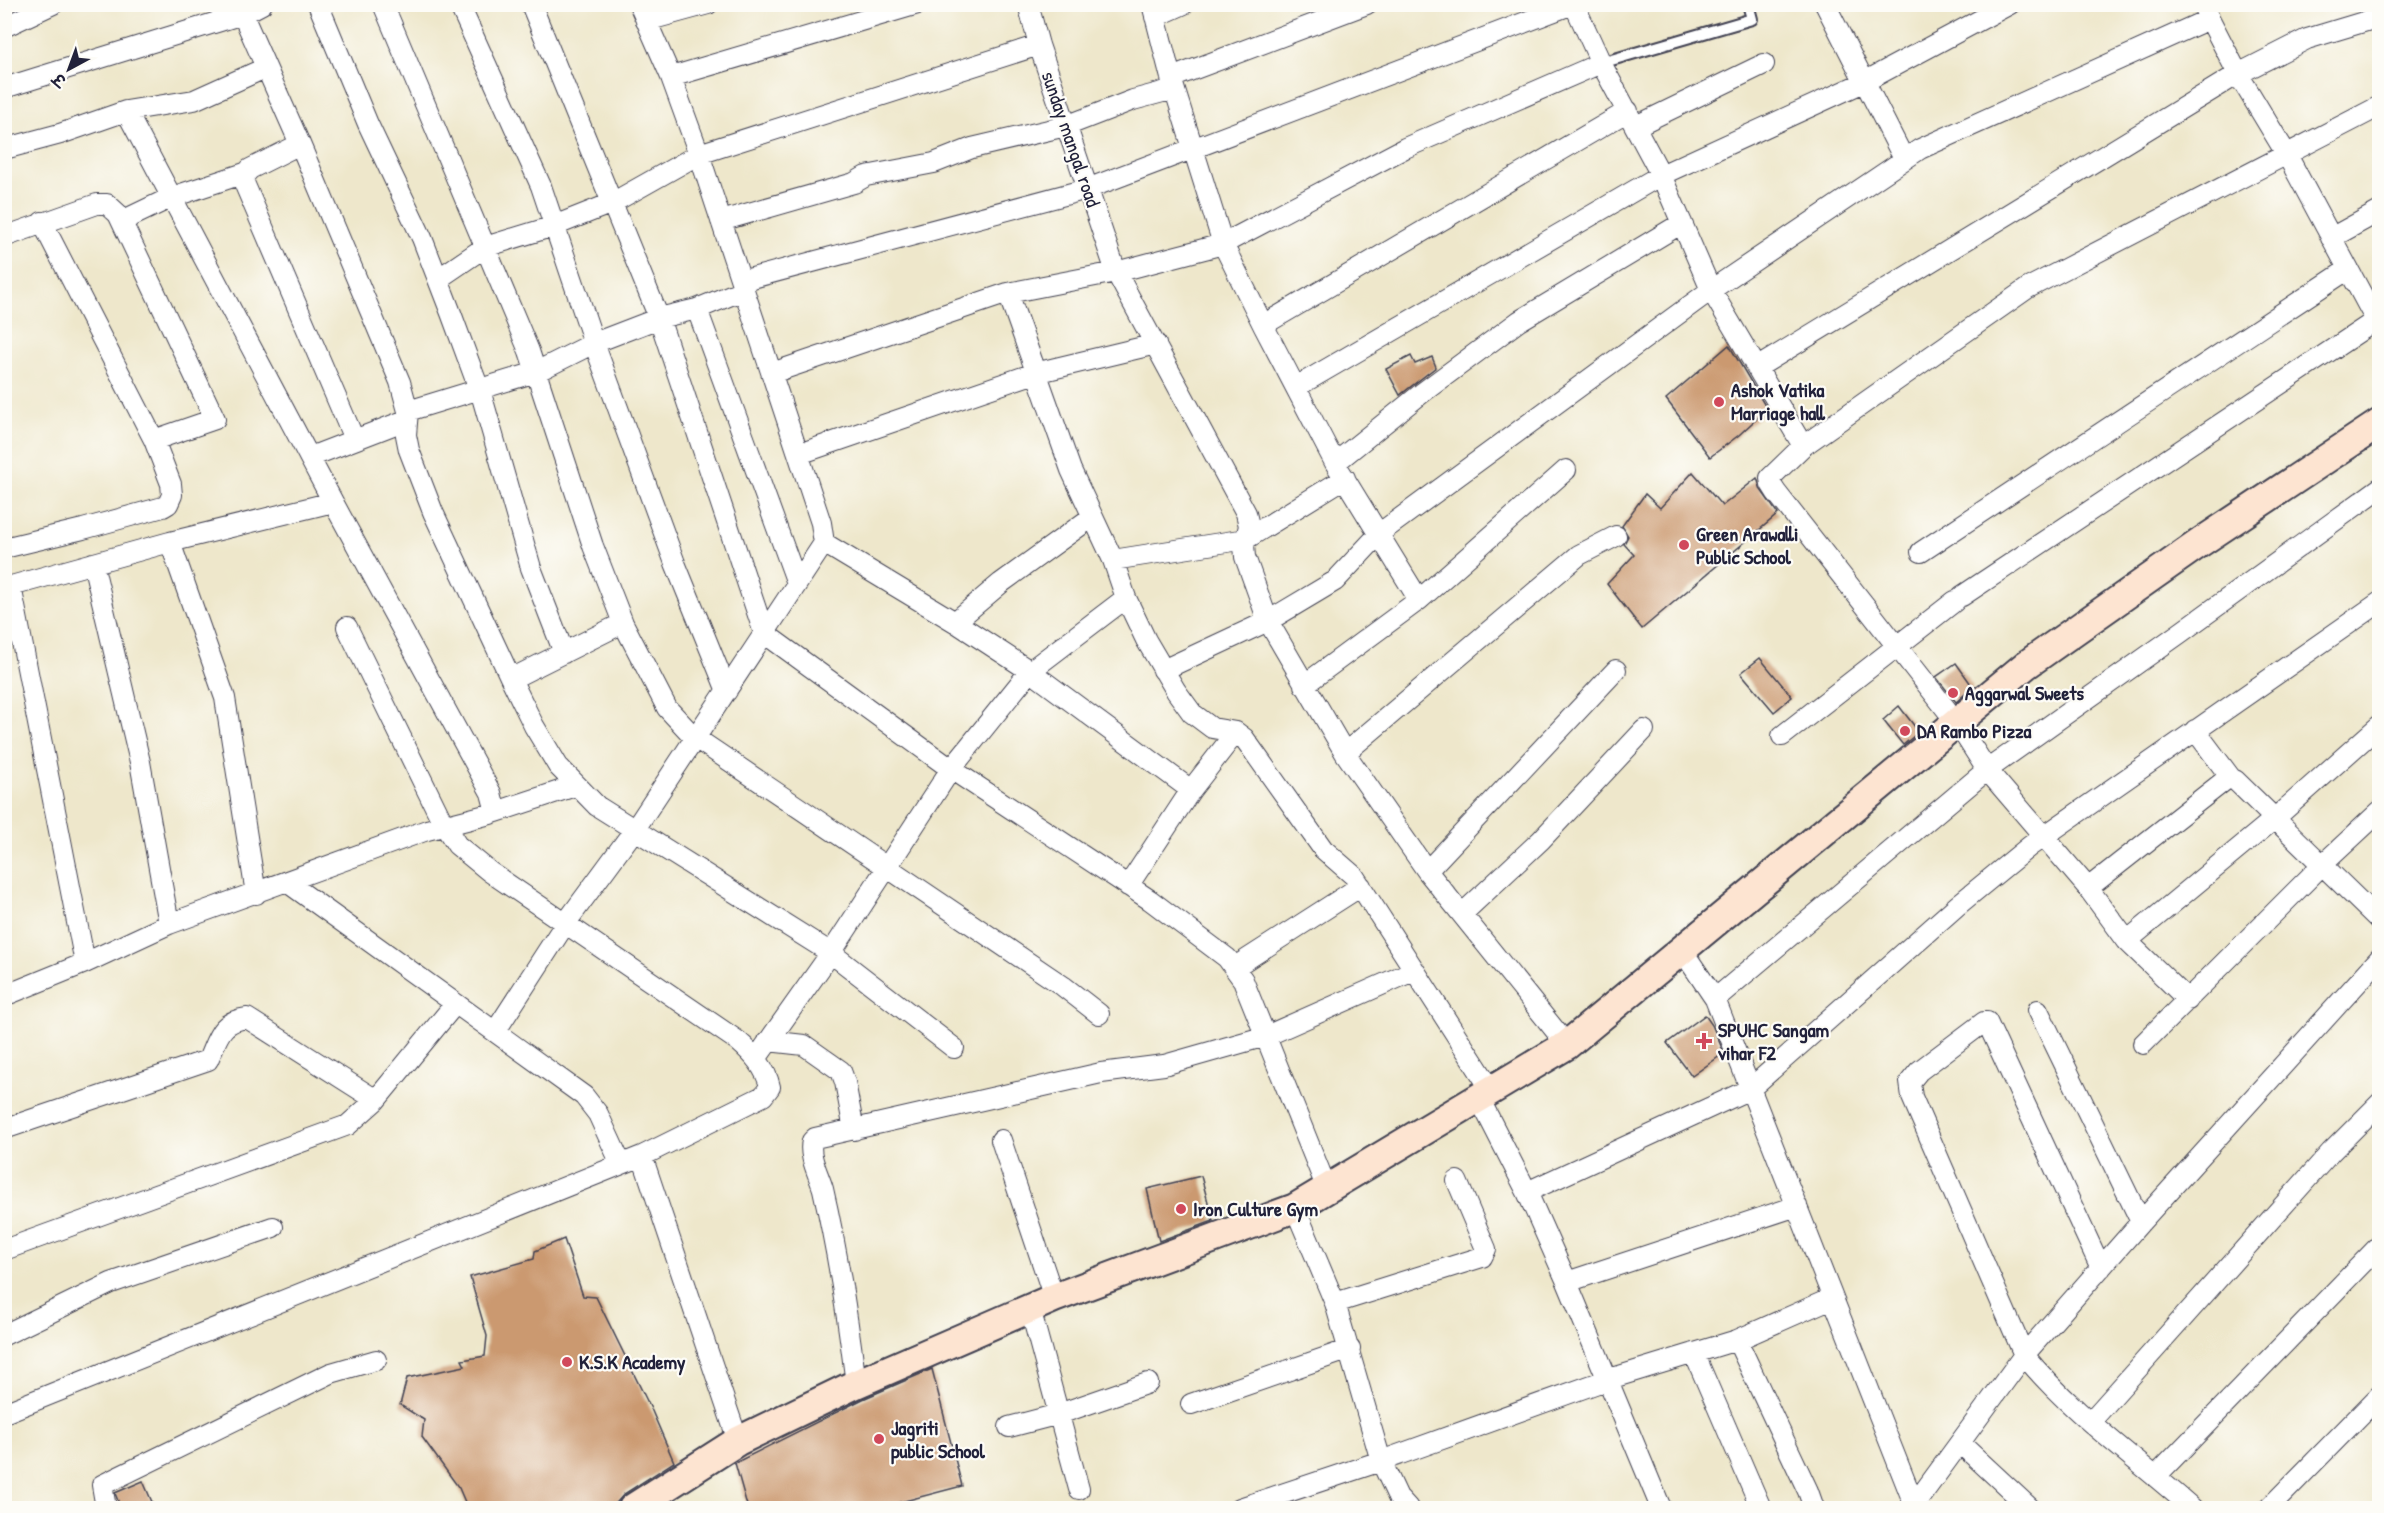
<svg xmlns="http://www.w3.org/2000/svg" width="2384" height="1513" font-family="'Patrick Hand','Playpen Sans Deva',sans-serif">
<rect width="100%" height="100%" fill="#fdfcf7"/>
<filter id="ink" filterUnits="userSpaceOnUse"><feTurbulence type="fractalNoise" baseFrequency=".0167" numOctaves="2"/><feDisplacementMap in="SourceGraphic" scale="12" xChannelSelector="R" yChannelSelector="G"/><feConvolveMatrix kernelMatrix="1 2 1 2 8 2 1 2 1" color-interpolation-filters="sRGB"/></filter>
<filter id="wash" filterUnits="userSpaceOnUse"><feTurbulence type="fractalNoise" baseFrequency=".008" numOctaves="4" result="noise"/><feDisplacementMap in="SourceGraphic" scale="24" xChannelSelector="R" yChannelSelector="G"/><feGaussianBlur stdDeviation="1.35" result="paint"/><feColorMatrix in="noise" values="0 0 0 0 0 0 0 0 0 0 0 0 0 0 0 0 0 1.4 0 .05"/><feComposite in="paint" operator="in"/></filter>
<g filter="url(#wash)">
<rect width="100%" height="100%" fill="#eee7cb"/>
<g id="blocks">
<path fill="#cb9970" d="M 1729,345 L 1767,409 L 1739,435 L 1710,457 L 1666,399 Z
M 1411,356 L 1415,364 L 1432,357 L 1436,367 L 1400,395 L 1386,369 Z
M 1693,472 L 1722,506 L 1757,478 L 1761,490 L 1778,514 L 1642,629 L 1607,584 L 1634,555 L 1624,544 L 1628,536 L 1622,526 L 1645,494 L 1660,508 Z
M 1760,658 L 1792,697 L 1774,712 L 1741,673 Z
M 1956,663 L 1973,687 L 1956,702 L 1936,677 Z
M 1899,706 L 1919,732 L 1903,745 L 1883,720 Z
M 1705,1015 L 1712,1025 L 1724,1053 L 1692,1076 L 1667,1043 Z
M 1201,1176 L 1213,1221 L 1159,1241 L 1147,1189 Z
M 564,1239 L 583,1296 L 596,1297 L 652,1411 L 674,1462 L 624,1494 L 611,1509 L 468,1509 L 459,1488 L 422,1437 L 424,1420 L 400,1405 L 407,1378 L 465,1366 L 462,1360 L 485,1356 L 487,1336 L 470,1277 L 534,1259 L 535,1251 Z
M 932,1369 L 962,1486 L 874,1509 L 748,1509 L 735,1463 L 863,1399 Z
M 143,1481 L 155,1509 L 121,1509 L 115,1493 Z"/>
</g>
</g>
<g filter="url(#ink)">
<use href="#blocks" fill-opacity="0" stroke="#414051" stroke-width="1.5"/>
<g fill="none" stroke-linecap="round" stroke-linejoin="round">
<defs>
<path id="lane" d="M 1601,63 L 1752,19 L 1748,4"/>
<path id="street" d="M 238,4 L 300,144 L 400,382 L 408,411 L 406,435 L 409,450 L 433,512 L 511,679 L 534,726 L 558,766 L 597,806 L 831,953 L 954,1048
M 318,4 L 368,124 L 422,238 L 451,313 L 482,397 L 531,568 L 564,653
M 383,4 L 529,351 L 593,546 L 623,623 L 667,708 L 694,737 L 1063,986 L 1099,1014
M 459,4 L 541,186 L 594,343 L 675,563 L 727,691
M 531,4 L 659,318 L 764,633 L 951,769 L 1150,900 L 1227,958 L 1243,980 L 1327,1189
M 1152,4 L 1171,78 L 1223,244 L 1116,272 L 1246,513 L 1249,526 L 1244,545 L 1245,557 L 1268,621 L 1345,753 L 1427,871 L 1567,1045
M 1574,4 L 1601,63 L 1661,175 L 1711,290 L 1803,446
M 1825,4 L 1904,159
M 2202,4 L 2238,74 L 2287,155 L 2380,328
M 1155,17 L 1184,4
M 646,21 L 708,4
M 4,27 L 53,4
M 671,77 L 918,4
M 1171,78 L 1367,4
M 4,88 L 243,14 L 262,4
M 126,111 L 333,502 L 491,793 L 496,812
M 1636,126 L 1764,64
M 300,144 L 250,169 L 242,178 L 354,439
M 4,149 L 60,134 L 126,111 L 194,100 L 265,68
M 122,221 L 172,197 L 245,173
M 721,221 L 854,183 L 866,176 L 934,163 L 972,148 L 1066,126 L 1133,100 L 1174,89
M 4,237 L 97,204 L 107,204 L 118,214 L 215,419 L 154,440
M 2331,238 L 2380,211
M 438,279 L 485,247 L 554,226 L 612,203 L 699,154 L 1039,45
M 741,281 L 1087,189 L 1573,4
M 1008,293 L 1071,470 L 1113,560 L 1126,598 L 1146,640 L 1176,691 L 1192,713 L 1212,728 L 1236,732 L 1244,738 L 1323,849 L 1354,876 L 1492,1091
M 697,309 L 797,583
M 1263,325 L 1628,111
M 1758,367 L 2238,74 L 2307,39 L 2380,17
M 772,373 L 1008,293 L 1116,272 L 1039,45 L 1028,4
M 1296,387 L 1661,175 L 1864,82 L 2010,4
M 408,411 L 536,372 L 594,343 L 659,318 L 697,309 L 743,290
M 799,454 L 1035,373 L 1156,344
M 310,457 L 406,420
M 1335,463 L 1422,393 L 1519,321 L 1682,223
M 170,542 L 225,698 L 256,894
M 824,543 L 955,622 L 1030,671 L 1191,790
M 4,548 L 83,529 L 163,507 L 168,504 L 172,495 L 171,484 L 154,440 L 42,222
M 1921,552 L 2347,270
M 1113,560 L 1246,539 L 1345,478
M 93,563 L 140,762 L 169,924
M 11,586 L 85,963
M 4,588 L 170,542 L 333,502
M 1962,596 L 2375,321
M 1419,600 L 1335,463 L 1263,325 L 1223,244 L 1405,148 L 1601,63
M 955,622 L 1001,583 L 1092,517
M 1163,670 L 1268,621 L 1335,581 L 1380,533 L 1711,290 L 1920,149 L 2209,19
M 511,679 L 623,623
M 1304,685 L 1419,600 L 1566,470
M 2195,730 L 2231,778
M 1782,736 L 1955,601
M 1345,753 L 1579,555 L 1616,536
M 1427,871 L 1616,670
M 287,882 L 584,1096 L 598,1114 L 621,1164
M 1128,886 L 1191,790 L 1236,732
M 2088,888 L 2228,778 L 2235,780 L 2380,921
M 1462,914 L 1541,840 L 1644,730
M 2127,941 L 2088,888 L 1987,770 L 1957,723 L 1776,492 L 1771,484 L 1770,478 L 1803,446 L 2028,288 L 2380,106
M 1682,950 L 1715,999
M 1235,967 L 1361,886
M 4,996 L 85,963 L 169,924 L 427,830 L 490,814 L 575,786
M 2188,1000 L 2127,941 L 2273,820 L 2380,725
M 2038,1010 L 2141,1222
M 495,1032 L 565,924 L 635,829 L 824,543 L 821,523 L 699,154 L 671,77 L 639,4
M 768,1041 L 804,1045 L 841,1071 L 845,1082 L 854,1130
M 2143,1044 L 2322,865 L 2380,811
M 756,1059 L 831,953 L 951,769 L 1030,671 L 1126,598
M 1479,1098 L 1527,1192 L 1567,1282 L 1661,1508
M 4,1129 L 208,1060 C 218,1038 220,1021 247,1018 L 376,1100
M 1001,1140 L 1054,1298
M 642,1156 L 738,1441
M 1527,1192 L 1750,1089 L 1958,905 L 2030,846 L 2380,602
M 1295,1208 L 1335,1303 L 1381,1461 L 1398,1497 L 1408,1508
M 4,1250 L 348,1125 L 376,1100 L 455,1004
M 2101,1268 L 1987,1022 L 1984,1022 L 1919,1071 L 1910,1082 L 1912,1097 L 2024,1355 C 2071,1413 2137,1459 2192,1508
M 1567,1282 L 1797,1206
M 1335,1303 L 1482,1257 L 1486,1249 L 1457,1181
M 1030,1308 L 1079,1489
M 4,1335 L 111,1283 L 273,1227
M 1737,1340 L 1808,1491 L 1814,1508
M 1694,1353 L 1761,1508
M 856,1384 C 848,1319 838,1254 823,1189 C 819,1175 808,1156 812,1141 L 815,1138 L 1101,1073 L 1164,1065 L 1266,1036 L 1413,971
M 1191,1404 L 1350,1349
M 4,1413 L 642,1156 L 763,1096 L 770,1087 C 766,1068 753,1054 738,1041 L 490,872 L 457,845 L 444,825 L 347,627
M 2091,1421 L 2331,1152 L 2380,1103
M 1009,1427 L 1059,1414 L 1148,1383
M 1960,1443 L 2030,1508
M 2156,1476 L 2380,1245
M 1914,1504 L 1715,999 L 1987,770 L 2180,633 L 2380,488
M 106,1508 L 102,1485 L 331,1373 L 376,1360
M 1240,1508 L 1381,1461 L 1606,1380 L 1737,1340 L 1832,1298
M 1912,1508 L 2024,1355 L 2141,1222 L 2380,958
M 2269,1508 L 2380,1395"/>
<path id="secondary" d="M 633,1508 L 738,1441 L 856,1384 L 1054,1298 L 1295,1208 L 1567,1045 L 2026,665 L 2201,542 L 2380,423"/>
</defs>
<use href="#lane" stroke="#414051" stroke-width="14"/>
<use href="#street" stroke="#414051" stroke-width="22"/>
<use href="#secondary" stroke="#414051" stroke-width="32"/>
<use href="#lane" stroke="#fff" stroke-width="10"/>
<use href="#street" stroke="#fff" stroke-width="20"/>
<use href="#secondary" stroke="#fde4d1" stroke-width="28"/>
</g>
</g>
<g fill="#d1495b" stroke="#fdfcf7" stroke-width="2">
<circle cx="1719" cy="402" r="6"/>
<circle cx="1684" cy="545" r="6"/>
<circle cx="1953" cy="693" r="6"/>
<circle cx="1905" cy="731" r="6"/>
<path d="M1701 1032h6v6h6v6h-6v6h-6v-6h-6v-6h6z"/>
<circle cx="1181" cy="1209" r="6"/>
<circle cx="567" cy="1362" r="6"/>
<circle cx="879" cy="1439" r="6"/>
</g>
<g text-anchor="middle" stroke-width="4.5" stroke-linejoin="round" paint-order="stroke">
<g font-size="20" fill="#22223b" stroke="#fdfcf7">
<text transform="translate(1071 139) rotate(71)" y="7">sunday mangal road</text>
</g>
<g font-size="20" font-weight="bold" fill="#22223b" stroke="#fdfcf7" text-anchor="start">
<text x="1731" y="397">Ashok Vatika<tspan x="1731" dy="23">Marriage hall</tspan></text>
<text x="1696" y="541">Green Arawalli<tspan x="1696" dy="23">Public School</tspan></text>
<text x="1965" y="700">Aggarwal Sweets</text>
<text x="1917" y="738">DA Rambo Pizza</text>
<text x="1718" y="1037">SPUHC Sangam<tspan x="1718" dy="23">vihar F2</tspan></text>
<text x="1193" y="1216">Iron Culture Gym</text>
<text x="579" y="1369">K.S.K Academy</text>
<text x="891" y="1435">Jagriti<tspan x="891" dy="23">public School</tspan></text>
</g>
</g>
<rect width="2384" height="1513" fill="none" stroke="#fdfcf7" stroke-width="24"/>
<g transform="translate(69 69) rotate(221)" stroke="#fdfcf7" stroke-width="4.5" paint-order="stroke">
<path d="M0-4.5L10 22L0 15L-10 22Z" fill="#22223b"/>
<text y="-9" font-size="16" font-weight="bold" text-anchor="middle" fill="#22223b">उ</text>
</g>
</svg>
